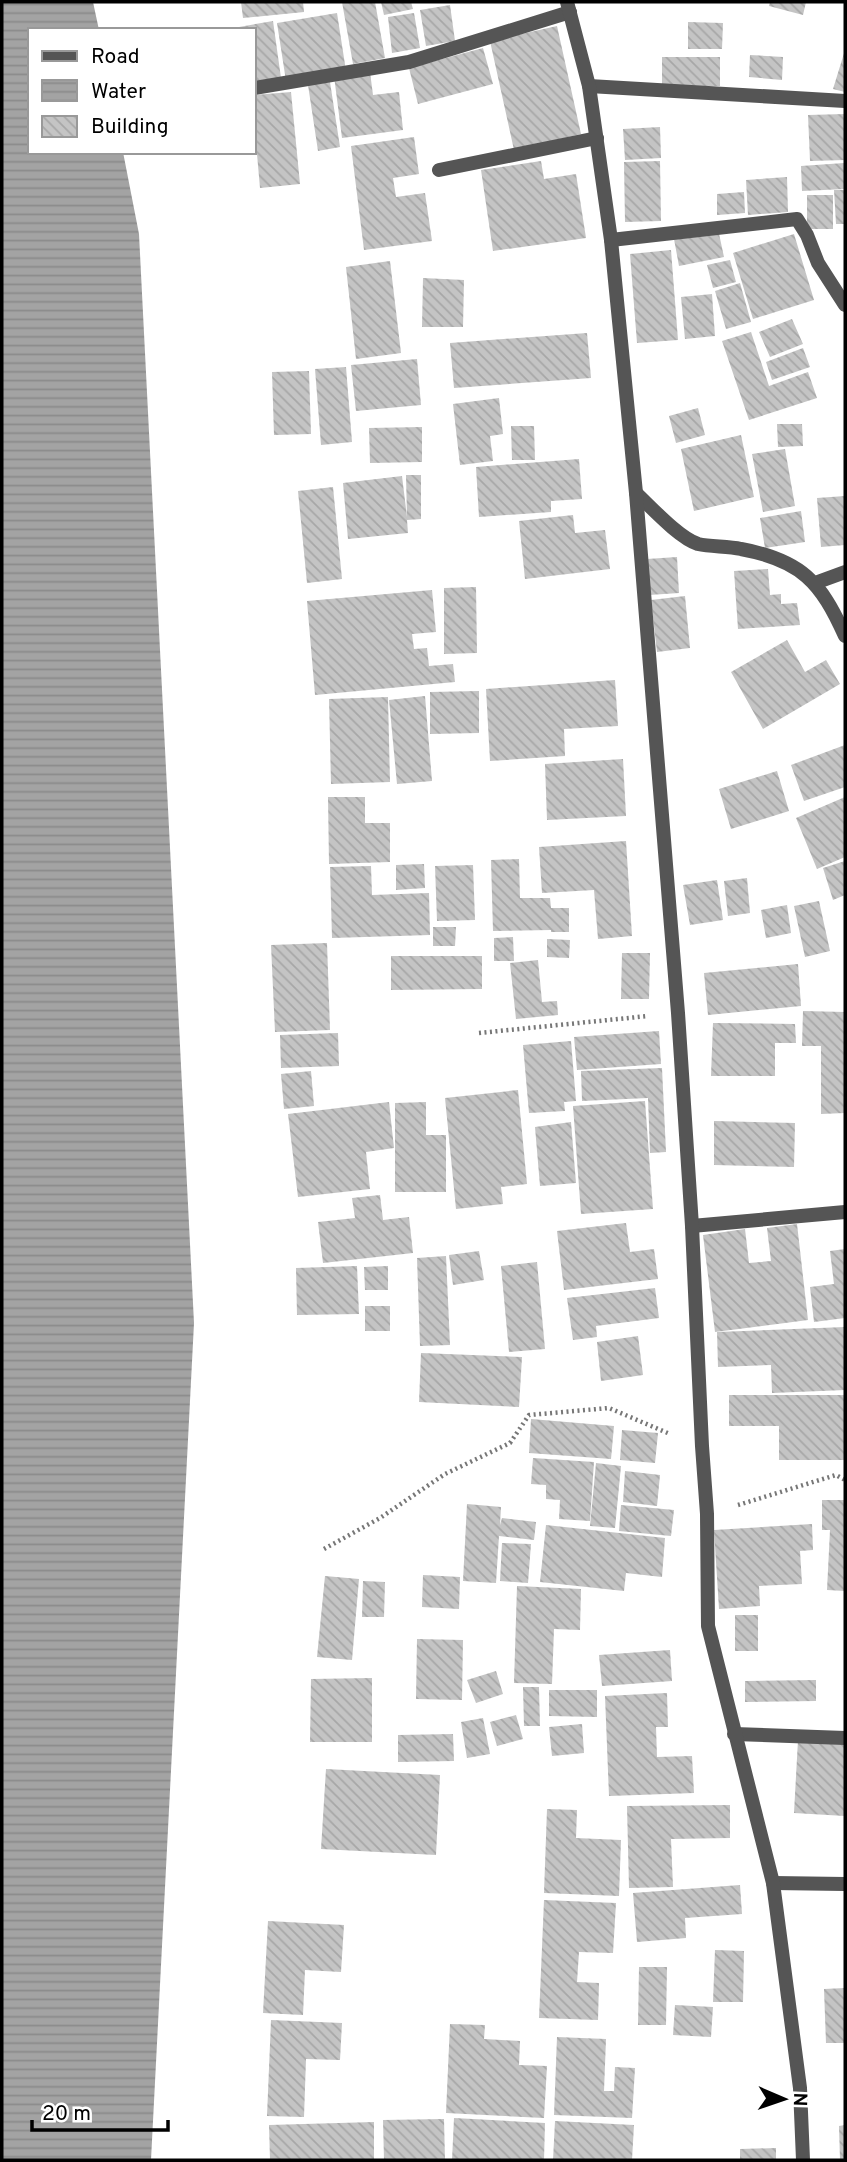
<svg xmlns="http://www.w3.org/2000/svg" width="847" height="2162" font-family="Overpass,sans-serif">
<defs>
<pattern id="water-rules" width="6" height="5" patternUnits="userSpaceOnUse" patternTransform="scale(1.75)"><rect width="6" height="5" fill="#a3a3a3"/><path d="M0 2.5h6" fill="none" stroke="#8b8b8b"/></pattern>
<pattern id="building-back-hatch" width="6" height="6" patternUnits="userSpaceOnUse" patternTransform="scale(1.75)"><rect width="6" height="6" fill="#c4c4c4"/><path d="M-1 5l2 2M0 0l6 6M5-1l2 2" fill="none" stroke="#a7a7a7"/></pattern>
</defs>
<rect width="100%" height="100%" fill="#fff"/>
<path fill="url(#water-rules)" d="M 2,2 L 93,2 L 99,30 L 30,30 L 30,152 L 123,152 L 139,234 L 194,1323 L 151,2160 L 2,2160 Z"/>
<path fill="url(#building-back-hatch)" d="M 241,2 L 303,2 L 304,12 L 243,18 Z
M 342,2 L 375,2 L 385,58 L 353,64 Z
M 381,2 L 411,2 L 413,9 L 384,15 Z
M 770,2 L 806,2 L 803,15 L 769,6 Z
M 450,5 L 455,41 L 426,46 L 420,10 Z
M 337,13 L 346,71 L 286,81 L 277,23 Z
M 414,13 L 420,48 L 392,53 L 388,17 Z
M 273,21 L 281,78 L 254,82 L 254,30 L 239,30 L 239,27 Z
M 688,22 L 723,23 L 722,49 L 688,49 Z
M 557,26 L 581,134 L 514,150 L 490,41 Z
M 483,48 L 493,84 L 418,104 L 409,68 Z
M 845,50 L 845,92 L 833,89 Z
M 750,55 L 783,57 L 782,80 L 749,77 Z
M 662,57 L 720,57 L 720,86 L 662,86 Z
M 370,72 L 373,95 L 399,92 L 403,130 L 342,138 L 334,76 Z
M 330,82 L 340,147 L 318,151 L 308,85 Z
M 291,92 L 300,184 L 260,188 L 254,120 L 254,95 Z
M 845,114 L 845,160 L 810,161 L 808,115 Z
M 660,127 L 661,158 L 625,160 L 623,129 Z
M 414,137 L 419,174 L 393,178 L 396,197 L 425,193 L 432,241 L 364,250 L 351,146 Z
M 541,161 L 544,179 L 576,174 L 586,238 L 493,251 L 481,170 Z
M 660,161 L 661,221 L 625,222 L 624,162 Z
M 844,163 L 845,189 L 802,191 L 801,166 Z
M 787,177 L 788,212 L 748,215 L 746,180 Z
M 834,190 L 845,190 L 845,224 L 836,224 Z
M 744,192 L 745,213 L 717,215 L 717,194 Z
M 807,195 L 833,195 L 833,229 L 807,229 Z
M 718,229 L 724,257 L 679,266 L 674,239 Z
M 794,234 L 814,300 L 753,319 L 733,253 Z
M 671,250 L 678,340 L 637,343 L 630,254 Z
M 730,260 L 736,282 L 713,288 L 707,265 Z
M 390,261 L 401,353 L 356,359 L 346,267 Z
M 423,278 L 464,280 L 463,327 L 422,327 Z
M 740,283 L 751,322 L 726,329 L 715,291 Z
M 712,294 L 715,336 L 685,339 L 681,297 Z
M 792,319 L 803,344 L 770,357 L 759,332 Z
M 751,332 L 769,386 L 808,372 L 817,398 L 749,420 L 722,341 Z
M 587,333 L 591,378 L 454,388 L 450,343 Z
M 803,348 L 810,367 L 772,380 L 766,362 Z
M 417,359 L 421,405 L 356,411 L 351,365 Z
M 346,367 L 352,442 L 321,445 L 315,369 Z
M 309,371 L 311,434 L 274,435 L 272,372 Z
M 499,398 L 503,434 L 490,436 L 493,461 L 460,465 L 453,404 Z
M 698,408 L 705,435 L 676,443 L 669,416 Z
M 777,424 L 802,424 L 803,446 L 778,447 Z
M 511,426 L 534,426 L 535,460 L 512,460 Z
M 422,427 L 422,462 L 370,463 L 369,428 Z
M 741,435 L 754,497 L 694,511 L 681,449 Z
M 785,449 L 795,506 L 763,512 L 752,454 Z
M 579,459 L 582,499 L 551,501 L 551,512 L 479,517 L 476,467 Z
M 406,475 L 421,475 L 421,519 L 407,520 L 408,533 L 348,539 L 343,483 L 402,476 L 407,517 Z
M 333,487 L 342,579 L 307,583 L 298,491 Z
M 845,496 L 845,545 L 821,547 L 817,498 Z
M 801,511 L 805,542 L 765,548 L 760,518 Z
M 573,515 L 575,533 L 605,530 L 610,569 L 525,579 L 519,521 Z
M 677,557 L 679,593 L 649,595 L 647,559 Z
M 768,569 L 770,595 L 781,594 L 781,604 L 797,603 L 800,625 L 738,629 L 734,571 Z
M 476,587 L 477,653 L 444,654 L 444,588 Z
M 432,590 L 436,632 L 412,634 L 414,649 L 427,648 L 429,666 L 453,664 L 455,682 L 315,695 L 307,601 Z
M 685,596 L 690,648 L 657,652 L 651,600 Z
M 787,640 L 805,672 L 826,660 L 840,684 L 763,729 L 731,672 Z
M 615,680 L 618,726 L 564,729 L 565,756 L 490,761 L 486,689 Z
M 479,691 L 479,733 L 430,734 L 430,692 Z
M 425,696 L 432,781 L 397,784 L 389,700 Z
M 388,697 L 390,782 L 331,784 L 329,699 Z
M 845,745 L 845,787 L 804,801 L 791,765 Z
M 623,759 L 626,816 L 547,820 L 545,764 Z
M 777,771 L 789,811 L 731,829 L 719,789 Z
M 328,797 L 365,797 L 365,823 L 390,823 L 390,862 L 329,864 Z
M 845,797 L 845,857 L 817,869 L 796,818 Z
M 626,841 L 632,936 L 598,939 L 594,890 L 542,893 L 539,847 Z
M 519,859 L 520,898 L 550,898 L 551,908 L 569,908 L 569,932 L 551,932 L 551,930 L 493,931 L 491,860 Z
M 845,861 L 845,895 L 833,900 L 823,868 Z
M 424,864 L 425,888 L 396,890 L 396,865 Z
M 473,865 L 475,920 L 437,921 L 435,866 Z
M 371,866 L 372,895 L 429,893 L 430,935 L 332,938 L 330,867 Z
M 747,878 L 750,913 L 728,916 L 724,881 Z
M 717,880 L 723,920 L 690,925 L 683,885 Z
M 819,901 L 830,951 L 805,957 L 794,906 Z
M 787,905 L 791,933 L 766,938 L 761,910 Z
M 433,927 L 456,927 L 455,946 L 433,946 Z
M 513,937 L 514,961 L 494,961 L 494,938 Z
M 547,939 L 570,940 L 569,958 L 547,957 Z
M 327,943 L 330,1030 L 275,1032 L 271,945 Z
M 622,953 L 650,953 L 649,999 L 621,999 Z
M 391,956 L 482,956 L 482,989 L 391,990 Z
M 538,960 L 542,1002 L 557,1001 L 558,1015 L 516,1019 L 510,963 Z
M 798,964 L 801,1006 L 708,1015 L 704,973 Z
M 803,1011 L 845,1012 L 845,1113 L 821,1114 L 821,1046 L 802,1046 Z
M 713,1023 L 795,1024 L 796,1043 L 775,1043 L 775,1076 L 711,1076 Z
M 659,1031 L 661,1064 L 577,1070 L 574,1037 Z
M 338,1033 L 339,1066 L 281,1068 L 280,1035 Z
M 571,1041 L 576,1101 L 564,1102 L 565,1111 L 529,1113 L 523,1045 Z
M 662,1068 L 666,1152 L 650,1153 L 648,1098 L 582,1101 L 581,1071 Z
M 311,1071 L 314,1106 L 284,1109 L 281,1074 Z
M 518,1090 L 527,1184 L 501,1187 L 503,1204 L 456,1209 L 445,1098 Z
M 645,1101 L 653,1209 L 581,1214 L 573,1106 Z
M 389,1102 L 394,1148 L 366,1152 L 370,1189 L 298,1197 L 288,1114 Z
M 426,1102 L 426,1135 L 446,1135 L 446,1192 L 395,1192 L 395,1103 Z
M 714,1121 L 795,1123 L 794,1167 L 714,1165 Z
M 571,1122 L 576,1183 L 540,1186 L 535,1127 Z
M 380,1195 L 383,1220 L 409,1217 L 413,1253 L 323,1263 L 318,1222 L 355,1218 L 352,1198 Z
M 626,1223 L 630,1252 L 654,1249 L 658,1279 L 564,1290 L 557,1231 Z
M 797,1224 L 808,1320 L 715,1332 L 703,1235 L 745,1229 L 749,1263 L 771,1261 L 767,1228 Z
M 845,1249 L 845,1318 L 814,1322 L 810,1287 L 834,1284 L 830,1251 Z
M 479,1251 L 484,1280 L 453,1285 L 449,1255 Z
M 446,1256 L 450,1345 L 420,1346 L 417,1258 Z
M 537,1262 L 545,1349 L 509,1352 L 501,1266 Z
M 357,1266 L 359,1314 L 297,1315 L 296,1268 Z
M 388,1266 L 388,1290 L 365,1290 L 364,1267 Z
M 655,1288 L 659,1318 L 596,1326 L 597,1337 L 573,1340 L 567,1298 Z
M 365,1306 L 390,1306 L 390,1331 L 365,1331 Z
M 845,1327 L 845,1390 L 772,1393 L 771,1365 L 718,1367 L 717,1332 Z
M 638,1336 L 643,1375 L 601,1381 L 597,1342 Z
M 421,1353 L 522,1357 L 519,1407 L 419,1402 Z
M 729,1395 L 845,1395 L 845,1460 L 779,1460 L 779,1426 L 729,1426 Z
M 531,1419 L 614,1426 L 611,1459 L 529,1453 Z
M 622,1430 L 658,1433 L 655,1463 L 620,1460 Z
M 533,1458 L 594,1462 L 590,1521 L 559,1519 L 560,1500 L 546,1499 L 546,1485 L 531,1484 Z
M 596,1463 L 621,1466 L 615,1528 L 590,1526 Z
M 625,1471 L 660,1475 L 657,1506 L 623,1502 Z
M 822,1500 L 845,1500 L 845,1591 L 827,1590 L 830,1530 L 822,1530 Z
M 467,1504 L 501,1507 L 500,1525 L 502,1518 L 536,1522 L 534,1540 L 499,1536 L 496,1583 L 463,1581 Z
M 621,1505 L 674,1510 L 671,1536 L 619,1531 Z
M 812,1524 L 813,1550 L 800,1551 L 802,1584 L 759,1586 L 760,1606 L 719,1609 L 714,1530 Z
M 546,1525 L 665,1538 L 662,1577 L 626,1573 L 624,1591 L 540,1582 Z
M 502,1543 L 531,1544 L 528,1583 L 500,1581 Z
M 423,1575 L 460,1577 L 459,1609 L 422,1607 Z
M 325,1576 L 359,1579 L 352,1660 L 317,1657 Z
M 363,1581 L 385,1582 L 384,1617 L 362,1617 Z
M 517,1586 L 581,1589 L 580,1630 L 554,1629 L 552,1684 L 514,1683 Z
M 735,1615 L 758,1615 L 758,1651 L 735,1651 Z
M 417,1639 L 463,1640 L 462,1700 L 416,1699 Z
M 670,1650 L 672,1681 L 602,1686 L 599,1655 Z
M 496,1671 L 503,1694 L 476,1703 L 467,1680 Z
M 372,1678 L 372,1742 L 310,1742 L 311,1679 Z
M 816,1680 L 816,1701 L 745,1702 L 745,1681 Z
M 523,1687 L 539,1687 L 540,1726 L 524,1726 Z
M 549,1690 L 597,1690 L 597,1717 L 549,1716 Z
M 667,1693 L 668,1727 L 656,1727 L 657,1757 L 692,1756 L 694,1793 L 609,1796 L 605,1696 Z
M 516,1715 L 523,1739 L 497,1746 L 490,1722 Z
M 483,1718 L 490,1754 L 467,1758 L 461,1722 Z
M 582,1724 L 584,1753 L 552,1756 L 549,1727 Z
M 453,1734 L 454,1761 L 398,1762 L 398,1735 Z
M 798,1740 L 845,1743 L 845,1816 L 794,1813 Z
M 326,1769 L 440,1775 L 436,1855 L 321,1849 Z
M 730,1805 L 730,1838 L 671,1839 L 673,1887 L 629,1888 L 627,1806 Z
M 547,1809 L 577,1810 L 576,1838 L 621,1840 L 619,1896 L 544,1893 Z
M 740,1885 L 742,1914 L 685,1918 L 686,1938 L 637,1942 L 633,1893 Z
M 544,1900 L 616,1903 L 613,1953 L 579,1952 L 577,1982 L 599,1983 L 598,2020 L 539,2018 Z
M 268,1921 L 344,1925 L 341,1972 L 305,1970 L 303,2015 L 263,2013 Z
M 715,1950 L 744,1951 L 743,2002 L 713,2002 Z
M 639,1967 L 667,1967 L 666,2025 L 638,2025 Z
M 845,1988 L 845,2043 L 826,2043 L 824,1989 Z
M 675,2005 L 713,2007 L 711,2037 L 673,2035 Z
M 271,2020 L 342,2023 L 340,2060 L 306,2059 L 304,2117 L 267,2116 Z
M 450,2024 L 485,2025 L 484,2039 L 520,2041 L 519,2065 L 547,2066 L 544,2118 L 446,2113 Z
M 557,2037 L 606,2039 L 604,2091 L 614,2091 L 615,2067 L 635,2068 L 632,2118 L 554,2115 Z
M 454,2118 L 545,2123 L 544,2160 L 452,2160 Z
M 444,2119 L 445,2160 L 384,2160 L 383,2120 Z
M 555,2121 L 634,2125 L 632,2160 L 553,2160 Z
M 374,2122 L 374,2160 L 270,2160 L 269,2125 Z
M 845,2125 L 845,2160 L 840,2160 L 839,2126 Z
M 776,2148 L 776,2160 L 740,2160 L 740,2149 Z"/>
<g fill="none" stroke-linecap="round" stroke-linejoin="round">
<path stroke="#777" stroke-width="4.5" stroke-dasharray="2 3.5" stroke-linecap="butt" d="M 479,1033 L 648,1016
M 738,1505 L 836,1475 L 845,1480
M 324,1549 L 380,1518 L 445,1474 L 510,1443 L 529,1415 L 609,1408 L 670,1434"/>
<path stroke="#555" stroke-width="14" d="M 589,86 L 845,101"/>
<path stroke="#555" stroke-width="14" d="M 254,88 L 409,62 L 570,12
M 439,170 L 597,138
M 611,240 L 797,219 L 807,235 L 818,263 L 845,305
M 636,493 C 651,507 679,538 698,544 C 711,547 727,546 741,549 C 801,560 821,582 845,636
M 815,583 L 845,572
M 692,1226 L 845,1212
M 734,1734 L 845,1738
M 773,1883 L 845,1884"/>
<path stroke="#555" stroke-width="14" d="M 567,2 L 589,86 L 611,240 L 636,493 L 678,1013 L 692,1226 L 702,1446 L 707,1514 L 708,1626 L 773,1883 L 800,2088 L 803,2160"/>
</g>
<rect width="847" height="2162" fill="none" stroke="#000000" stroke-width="7"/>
<rect x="28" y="28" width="228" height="126" fill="#ffffff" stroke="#999999" stroke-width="2"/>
<rect x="42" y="51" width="35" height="10" fill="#555555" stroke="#999999" stroke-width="2"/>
<text x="91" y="63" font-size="21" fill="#000000">Road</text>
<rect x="42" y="80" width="35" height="21" fill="url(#water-rules)" stroke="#999999" stroke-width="2"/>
<text x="91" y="98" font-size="21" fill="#000000">Water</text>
<rect x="42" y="116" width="35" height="21" fill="url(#building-back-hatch)" stroke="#999999" stroke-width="2"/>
<text x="91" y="133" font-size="21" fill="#000000">Building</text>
<g transform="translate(784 2099) rotate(92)" stroke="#ffffff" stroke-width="5" paint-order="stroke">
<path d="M0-5L12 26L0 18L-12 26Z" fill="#000000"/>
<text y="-10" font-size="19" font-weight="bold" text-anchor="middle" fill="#000000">N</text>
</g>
<path d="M32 2120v10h136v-10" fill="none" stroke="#000000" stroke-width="3.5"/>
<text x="42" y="2120" font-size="21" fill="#000000" stroke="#ffffff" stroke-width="5" paint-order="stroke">20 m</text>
</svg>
